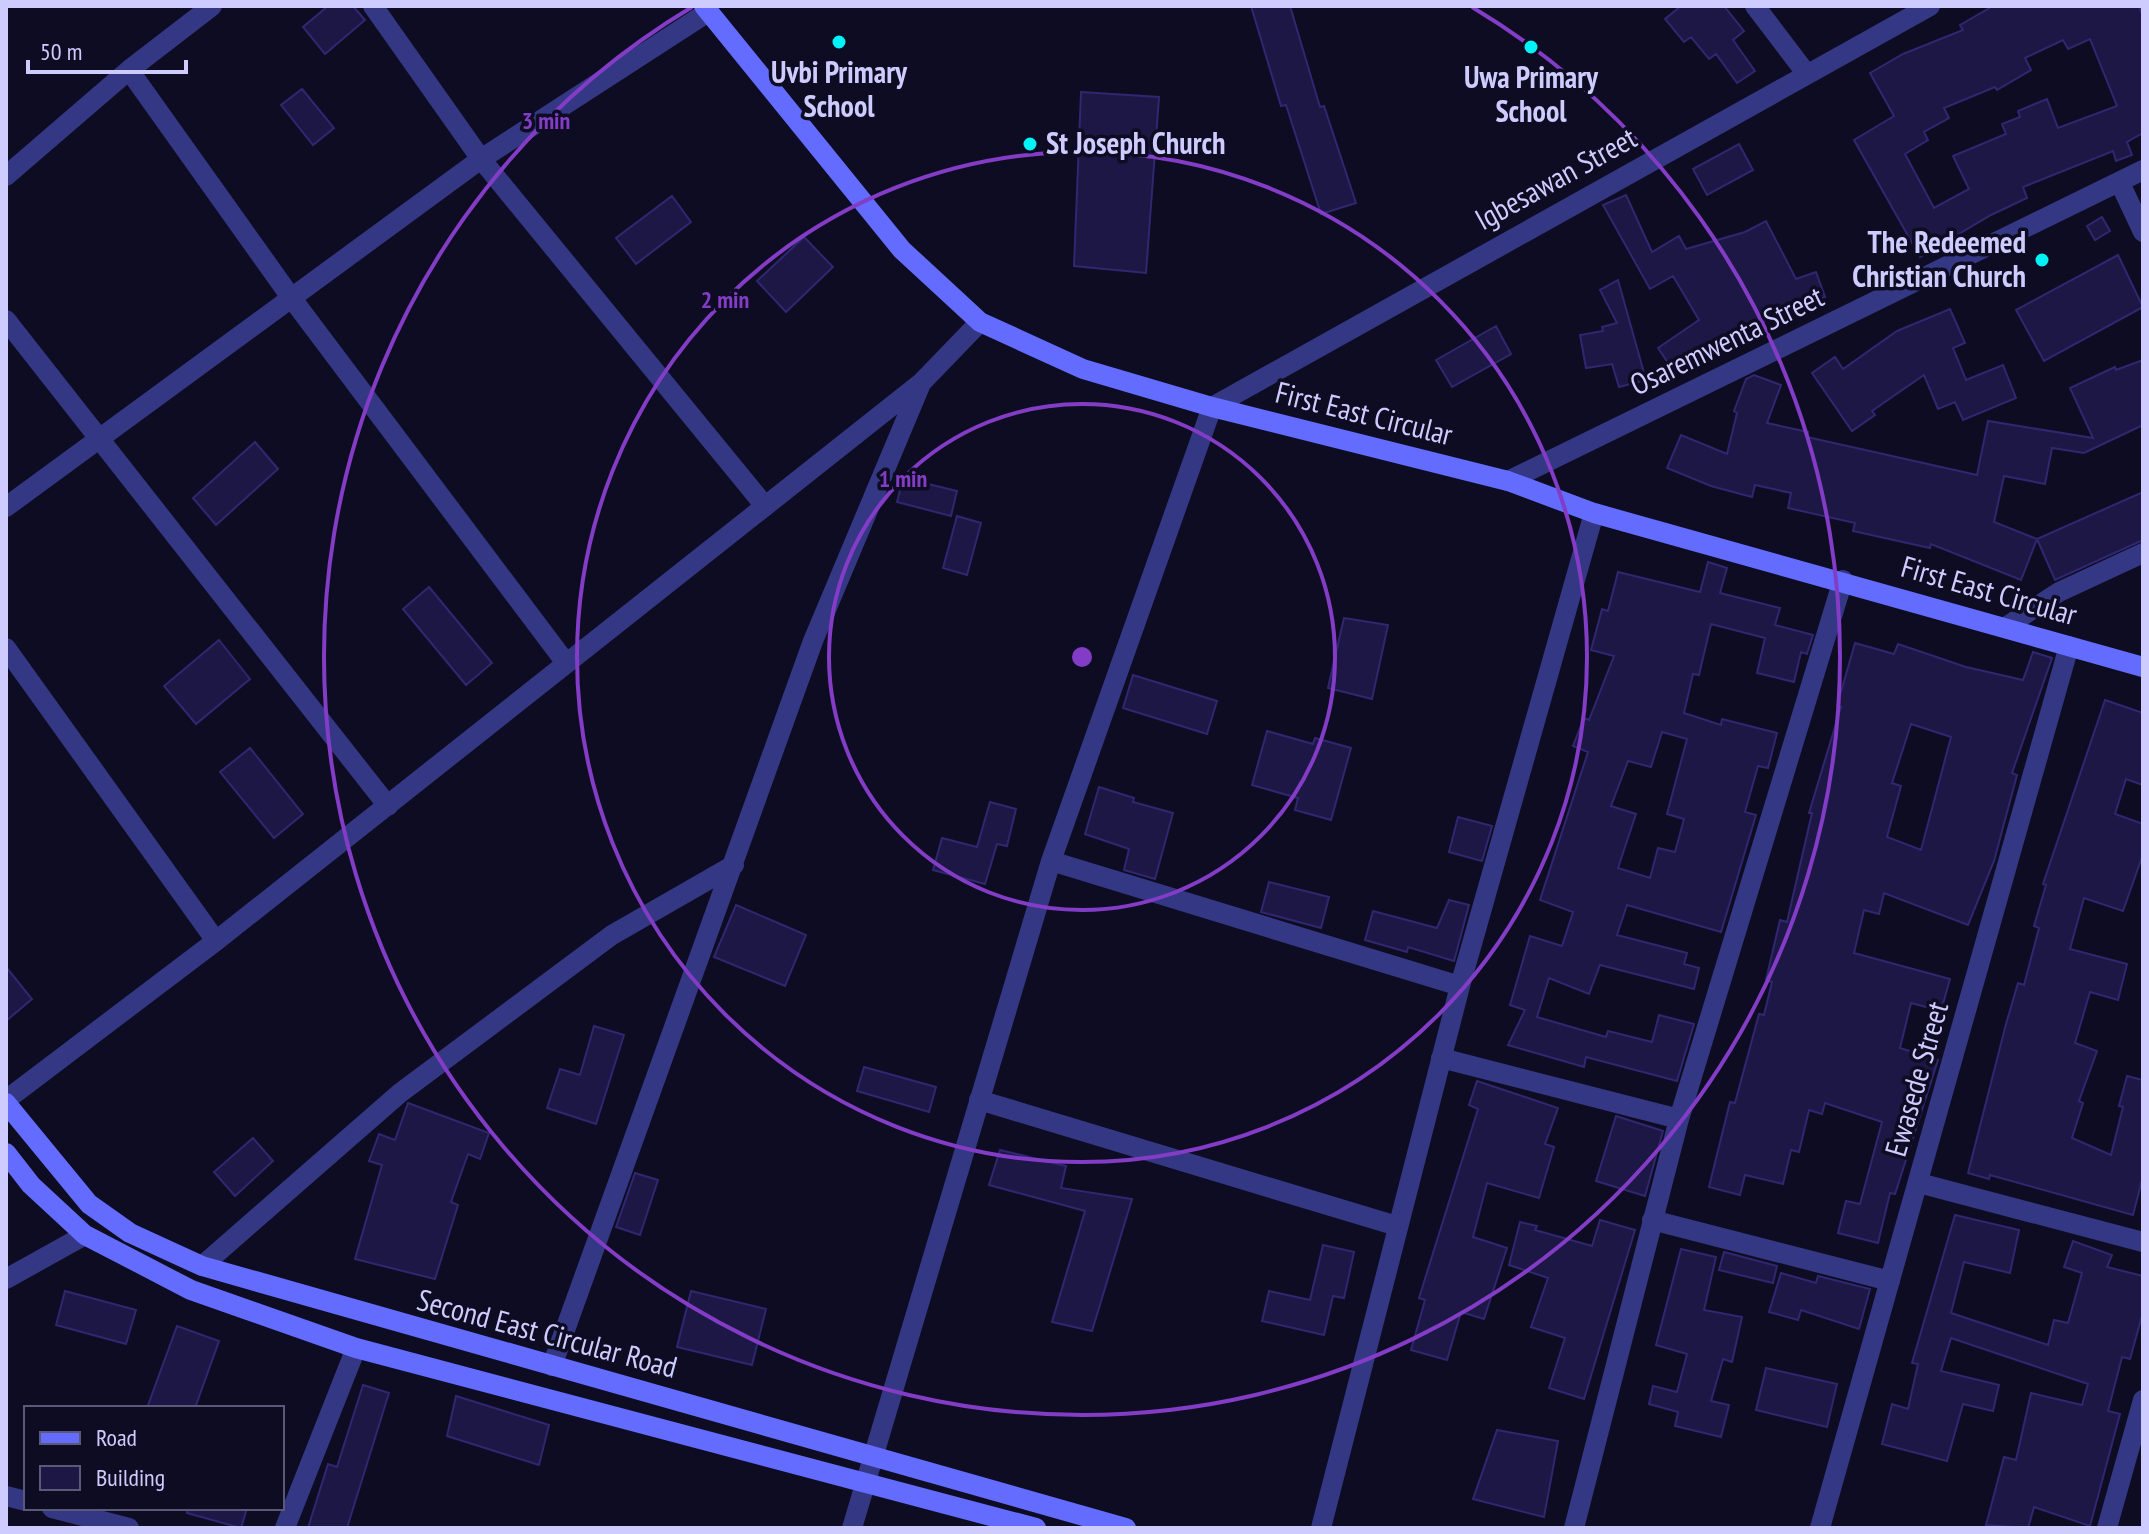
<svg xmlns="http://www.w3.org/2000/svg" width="2149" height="1534" font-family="'PT Sans Narrow',sans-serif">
<rect width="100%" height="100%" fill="#0e0c22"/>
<path fill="#1c1744" stroke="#302771" stroke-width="2" fill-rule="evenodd" d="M 328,6 L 353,6 L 365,20 L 325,54 L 303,27 Z
M 1251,6 L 1290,6 L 1320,107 L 1324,106 L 1356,203 L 1321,214 L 1286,105 L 1281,106 Z
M 1681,6 L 1724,6 L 1744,31 L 1733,40 L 1755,71 L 1737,83 L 1716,54 L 1709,59 L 1691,37 L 1684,42 L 1665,19 Z
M 1993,6 L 2139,6 L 2143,17 L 2143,133 L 2127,142 L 2132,155 L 2116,161 L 2113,151 L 2023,187 L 2027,198 L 1991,215 L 1920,257 L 1854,140 L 1894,116 L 1870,73 L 1903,54 L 1963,30 L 1960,25 ZM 2090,39 L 2117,106 L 2058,128 L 2047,99 L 2018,111 L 2020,117 L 2002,124 L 2006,134 L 1953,156 L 1969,189 L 1934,208 L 1905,154 L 1928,140 L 1924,132 L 1949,118 L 1944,108 L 1995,87 L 1997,90 L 2031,70 L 2025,58 L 2063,40 L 2068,49 Z
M 302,89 L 334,128 L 313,145 L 281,105 Z
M 1081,92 L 1159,97 L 1146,273 L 1074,266 Z
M 1739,144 L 1753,170 L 1707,195 L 1693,169 Z
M 1626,195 L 1652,252 L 1679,236 L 1686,249 L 1745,232 L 1766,221 L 1796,279 L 1816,272 L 1825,297 L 1772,317 L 1676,375 L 1658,348 L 1699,320 L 1673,276 L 1650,289 L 1603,205 Z
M 672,196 L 691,222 L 636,264 L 616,238 Z
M 2102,217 L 2110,231 L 2095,240 L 2087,226 Z
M 804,237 L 833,267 L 786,312 L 757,281 Z
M 2118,255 L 2143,307 L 2044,361 L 2016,310 Z
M 1618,280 L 1646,380 L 1619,387 L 1612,364 L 1586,368 L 1580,335 L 1603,331 L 1602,327 L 1617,323 L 1600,290 Z
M 1950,309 L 1965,343 L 1953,348 L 1966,380 L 2003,365 L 2016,398 L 1963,420 L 1955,402 L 1938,409 L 1924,375 L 1872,411 L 1875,415 L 1852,431 L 1812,373 L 1835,357 L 1843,369 L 1897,331 Z
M 1496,326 L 1511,354 L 1452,387 L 1436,360 Z
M 2143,360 L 2143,425 L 2084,453 L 2052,448 L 2045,484 L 2004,476 L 1994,522 L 2037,539 L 2021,580 L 1931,544 L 1930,548 L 1853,531 L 1855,523 L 1788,508 L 1791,493 L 1755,485 L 1752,497 L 1711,486 L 1667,468 L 1681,435 L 1727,454 L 1737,413 L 1734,411 L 1746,379 L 1754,375 L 1781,385 L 1767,423 L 1808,432 L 1807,437 L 1977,475 L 1988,421 L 2093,438 L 2070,388 L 2115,367 L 2116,370 Z
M 255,442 L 278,469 L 216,525 L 193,498 Z
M 903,478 L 957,491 L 951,516 L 897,502 Z
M 2143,492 L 2143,540 L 2055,580 L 2037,539 Z
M 957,516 L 981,523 L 967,575 L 943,568 Z
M 1708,562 L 1727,568 L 1720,593 L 1780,608 L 1775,625 L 1813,635 L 1807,654 L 1801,652 L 1794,682 L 1757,673 L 1765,638 L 1711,624 L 1699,675 L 1693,674 L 1684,713 L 1721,725 L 1722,719 L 1777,733 L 1768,768 L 1758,766 L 1745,812 L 1756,815 L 1721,932 L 1627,905 L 1617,935 L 1687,953 L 1684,964 L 1699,968 L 1694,989 L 1600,965 L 1589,994 L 1549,978 L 1537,1017 L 1606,1037 L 1608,1031 L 1652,1042 L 1659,1015 L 1694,1024 L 1677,1081 L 1586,1057 L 1584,1067 L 1508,1045 L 1525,1010 L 1510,1005 L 1530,936 L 1562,946 L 1573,912 L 1540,900 L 1588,752 L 1573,746 L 1584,718 L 1589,720 L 1614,656 L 1591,650 L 1602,609 L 1608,611 L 1618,572 L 1700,592 ZM 1662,732 L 1687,739 L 1667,814 L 1684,819 L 1675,852 L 1658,848 L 1650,878 L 1618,868 L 1636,814 L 1611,806 L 1628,761 L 1651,767 Z
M 429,587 L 492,663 L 466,685 L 403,609 Z
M 1344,618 L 1388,625 L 1372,699 L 1328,688 Z
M 219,640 L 250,679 L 196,724 L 164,686 Z
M 1855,643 L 1894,654 L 1898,644 L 1966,667 L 2023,680 L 2033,652 L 2052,658 L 2012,773 L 2017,775 L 1994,861 L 1968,925 L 1884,893 L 1879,914 L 1864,910 L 1854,953 L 1950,979 L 1941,1011 L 1911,1003 L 1900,1048 L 1938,1060 L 1895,1194 L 1890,1193 L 1878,1243 L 1838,1233 L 1846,1201 L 1860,1204 L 1882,1122 L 1825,1103 L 1822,1114 L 1809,1110 L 1799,1152 L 1791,1150 L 1783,1184 L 1745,1175 L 1740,1195 L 1709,1187 L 1730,1102 L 1735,1103 L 1759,1014 L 1764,1015 L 1772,982 L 1766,980 L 1780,920 L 1787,922 L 1812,813 L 1809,813 L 1841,707 L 1837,706 ZM 1911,724 L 1951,737 L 1921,850 L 1887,837 L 1901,786 L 1892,783 Z
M 1133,675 L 1217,701 L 1207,734 L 1123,708 Z
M 2105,700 L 2143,713 L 2143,785 L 2126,779 L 2115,814 L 2143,824 L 2143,854 L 2123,911 L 2084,898 L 2070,949 L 2127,964 L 2118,1000 L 2090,992 L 2075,1043 L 2097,1051 L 2079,1101 L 2083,1103 L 2072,1138 L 2111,1155 L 2123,1107 L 2119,1106 L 2127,1076 L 2143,1080 L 2143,1176 L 2133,1215 L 1990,1175 L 1989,1179 L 1968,1173 L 2006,1024 L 2018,983 L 2024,985 L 2039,928 L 2034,926 L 2046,885 L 2043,884 Z
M 1267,731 L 1313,744 L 1315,738 L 1351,748 L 1331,820 L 1295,810 L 1298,798 L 1252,785 Z
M 250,748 L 303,814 L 274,838 L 220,772 Z
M 1099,787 L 1134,798 L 1133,802 L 1173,813 L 1155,879 L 1124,870 L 1129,849 L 1085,834 Z
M 990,802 L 1016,809 L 1007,846 L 997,844 L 985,884 L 933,870 L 942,838 L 977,847 Z
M 1458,817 L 1492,826 L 1482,861 L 1449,852 Z
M 1269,882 L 1329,897 L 1321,928 L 1261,912 Z
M 1449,900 L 1469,905 L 1454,961 L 1408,947 L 1407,952 L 1365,940 L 1373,911 L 1437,928 Z
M 736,905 L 806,935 L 785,986 L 714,957 Z
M 6,967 L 32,999 L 6,1021 Z
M 594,1026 L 624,1035 L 596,1124 L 547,1108 L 560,1069 L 580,1075 Z
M 864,1067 L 936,1087 L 929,1112 L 857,1091 Z
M 1477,1081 L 1558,1108 L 1545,1144 L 1554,1147 L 1539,1198 L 1487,1183 L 1473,1237 L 1507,1248 L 1484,1319 L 1461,1312 L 1447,1360 L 1411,1350 L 1425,1300 L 1419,1298 L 1478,1109 L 1469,1105 Z
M 408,1103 L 489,1133 L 480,1159 L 468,1154 L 451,1202 L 458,1205 L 435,1279 L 355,1259 L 382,1165 L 369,1161 L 379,1134 L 395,1140 Z
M 1616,1116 L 1663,1131 L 1645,1196 L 1596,1181 Z
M 253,1138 L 273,1161 L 235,1196 L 214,1172 Z
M 1000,1150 L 1066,1166 L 1061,1188 L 1132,1199 L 1092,1331 L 1052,1322 L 1085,1211 L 989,1185 Z
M 635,1173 L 658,1180 L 640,1235 L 616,1227 Z
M 1955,1215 L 2019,1230 L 2010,1273 L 1964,1262 L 1951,1313 L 2048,1345 L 2054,1320 L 2068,1323 L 2082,1273 L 2064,1267 L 2073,1241 L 2112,1255 L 2107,1267 L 2143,1276 L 2143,1312 L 2130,1359 L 2122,1357 L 2108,1411 L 2120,1414 L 2090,1526 L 2034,1507 L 2028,1528 L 1986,1525 L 2004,1457 L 2016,1460 L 2031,1393 L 2082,1405 L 2088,1384 L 1951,1338 L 1941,1371 L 1999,1385 L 1993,1411 L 1963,1404 L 1947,1461 L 1882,1444 L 1892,1404 L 1908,1409 L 1918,1364 L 1912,1363 Z
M 1600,1220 L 1635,1230 L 1584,1399 L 1549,1388 L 1565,1338 L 1531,1327 L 1548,1278 L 1509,1265 L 1520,1222 L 1537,1226 L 1535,1230 L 1592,1246 Z
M 1323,1245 L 1354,1252 L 1344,1298 L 1333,1296 L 1324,1335 L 1262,1321 L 1269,1291 L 1310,1300 Z
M 1681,1249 L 1716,1257 L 1704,1310 L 1742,1317 L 1732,1362 L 1723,1359 L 1711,1401 L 1729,1405 L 1721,1437 L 1675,1426 L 1678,1412 L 1649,1404 L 1653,1386 L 1677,1392 L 1687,1354 L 1656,1345 Z
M 1724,1252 L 1777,1266 L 1773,1283 L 1719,1270 Z
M 1781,1273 L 1816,1283 L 1818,1276 L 1870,1289 L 1859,1329 L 1801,1310 L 1798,1320 L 1769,1312 Z
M 65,1291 L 136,1310 L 126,1344 L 56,1325 Z
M 691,1291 L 766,1309 L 752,1365 L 677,1347 Z
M 177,1326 L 219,1341 L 195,1408 L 147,1408 Z
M 1766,1368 L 1837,1384 L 1827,1427 L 1756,1410 Z
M 363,1385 L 389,1393 L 347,1528 L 308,1528 L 328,1464 L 337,1467 Z
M 456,1396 L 549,1425 L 539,1465 L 447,1436 Z
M 1497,1430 L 1558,1441 L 1544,1517 L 1473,1499 Z
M 188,1508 L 247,1508 L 241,1528 L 187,1513 Z"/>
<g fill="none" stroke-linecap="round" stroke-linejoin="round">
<path stroke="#343783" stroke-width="20" d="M 373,6 L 481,159 L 765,506
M 1755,6 L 1806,73
M 129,70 L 290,296 L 566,663
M 6,176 L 129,70 L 212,6
M 2120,183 L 2143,232
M 6,320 L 388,806
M 1508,481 L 2143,170
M 6,507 L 481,159 L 708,12
M 2007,626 L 2059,592 L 2143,553
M 6,648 L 216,941
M 1051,861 L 1460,986
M 1441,1058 L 1679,1119
M 6,1100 L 216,941 L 922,382 L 980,322
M 979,1100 L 1397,1226
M 1919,1183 L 2143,1242
M 1652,1220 L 1890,1281
M 202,1266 L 400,1093 L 612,935 L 734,865
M 6,1279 L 85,1235
M 552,1366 L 813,641 L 920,386
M 6,1496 L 26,1501
M 52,1508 L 129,1528
M 285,1528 L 356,1348
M 852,1528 L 1051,861 L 1212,407 L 1930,6
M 1321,1528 L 1460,986 L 1594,513
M 1574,1528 L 1679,1119 L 1843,580
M 1820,1528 L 2069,646
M 2107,1528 L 2143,1400"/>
<path stroke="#636cff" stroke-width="20" d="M 704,6 L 902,250 L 980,322 L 1083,369 L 1212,407 L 1508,481 L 1594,513 L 2143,667
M 6,1103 L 89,1204 L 130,1233 L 202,1266 L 1126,1528
M 6,1153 L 31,1185 L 85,1235 L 191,1290 L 356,1348 L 1036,1528"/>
</g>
<g fill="none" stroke="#833cc5" stroke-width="4">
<circle cx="1082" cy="657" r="253"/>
<circle cx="1082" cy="657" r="505"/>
<path d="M1472 7A758 758 0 1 1 692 7"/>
</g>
<g fill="#00f3f7" stroke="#0e0c22" stroke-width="3">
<circle cx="839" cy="42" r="8"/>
<circle cx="1531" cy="47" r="8"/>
<circle cx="1030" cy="144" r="8"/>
<circle cx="2042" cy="260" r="8"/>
</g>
<g text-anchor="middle" stroke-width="7" stroke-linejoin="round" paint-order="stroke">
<g font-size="30" font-weight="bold" fill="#ceccff" stroke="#0e0c22">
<text x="839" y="83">Uvbi Primary<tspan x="839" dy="34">School</tspan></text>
<text x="1531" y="88">Uwa Primary<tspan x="1531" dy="34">School</tspan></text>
<text x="1046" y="154" text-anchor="start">St Joseph Church</text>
<text x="2026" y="253" text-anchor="end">The Redeemed<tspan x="2026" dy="34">Christian Church</tspan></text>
</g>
<g font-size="30" fill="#ceccff" stroke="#0e0c22">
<text transform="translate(1556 179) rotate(-29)" y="10">Igbesawan Street</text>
<text transform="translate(1727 341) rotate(-26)" y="10">Osaremwenta Street</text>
<text transform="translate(1364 414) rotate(14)" y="10">First East Circular</text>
<text transform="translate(1989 591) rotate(16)" y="10">First East Circular</text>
<text transform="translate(1917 1079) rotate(-74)" y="10">Ewasede Street</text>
<text transform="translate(547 1334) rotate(15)" y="10">Second East Circular Road</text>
</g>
</g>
<circle cx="1082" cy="657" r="12" fill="#833cc5" stroke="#0e0c22" stroke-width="4"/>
<g font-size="24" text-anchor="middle" font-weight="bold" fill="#833cc5" stroke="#0e0c22" stroke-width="7" stroke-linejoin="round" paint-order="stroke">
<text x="546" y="129">3 min</text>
<text x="725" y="308">2 min</text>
<text x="903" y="487">1 min</text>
</g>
<rect width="2149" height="1534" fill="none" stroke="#ceccff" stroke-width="16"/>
<rect x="24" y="1406" width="260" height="104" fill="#0e0c22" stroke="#5b597a" stroke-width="2"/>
<rect x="40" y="1432" width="40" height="12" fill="#636cff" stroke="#5b597a" stroke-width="2"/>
<text x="96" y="1446" font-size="24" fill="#ceccff">Road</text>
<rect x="40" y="1466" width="40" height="24" fill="#1c1744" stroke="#5b597a" stroke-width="2"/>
<text x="96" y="1486" font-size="24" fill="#ceccff">Building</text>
<path d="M28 60v12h158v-12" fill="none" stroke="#ceccff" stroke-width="4"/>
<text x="40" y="60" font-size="24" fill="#ceccff" stroke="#0e0c22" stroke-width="6" paint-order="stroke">50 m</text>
</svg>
